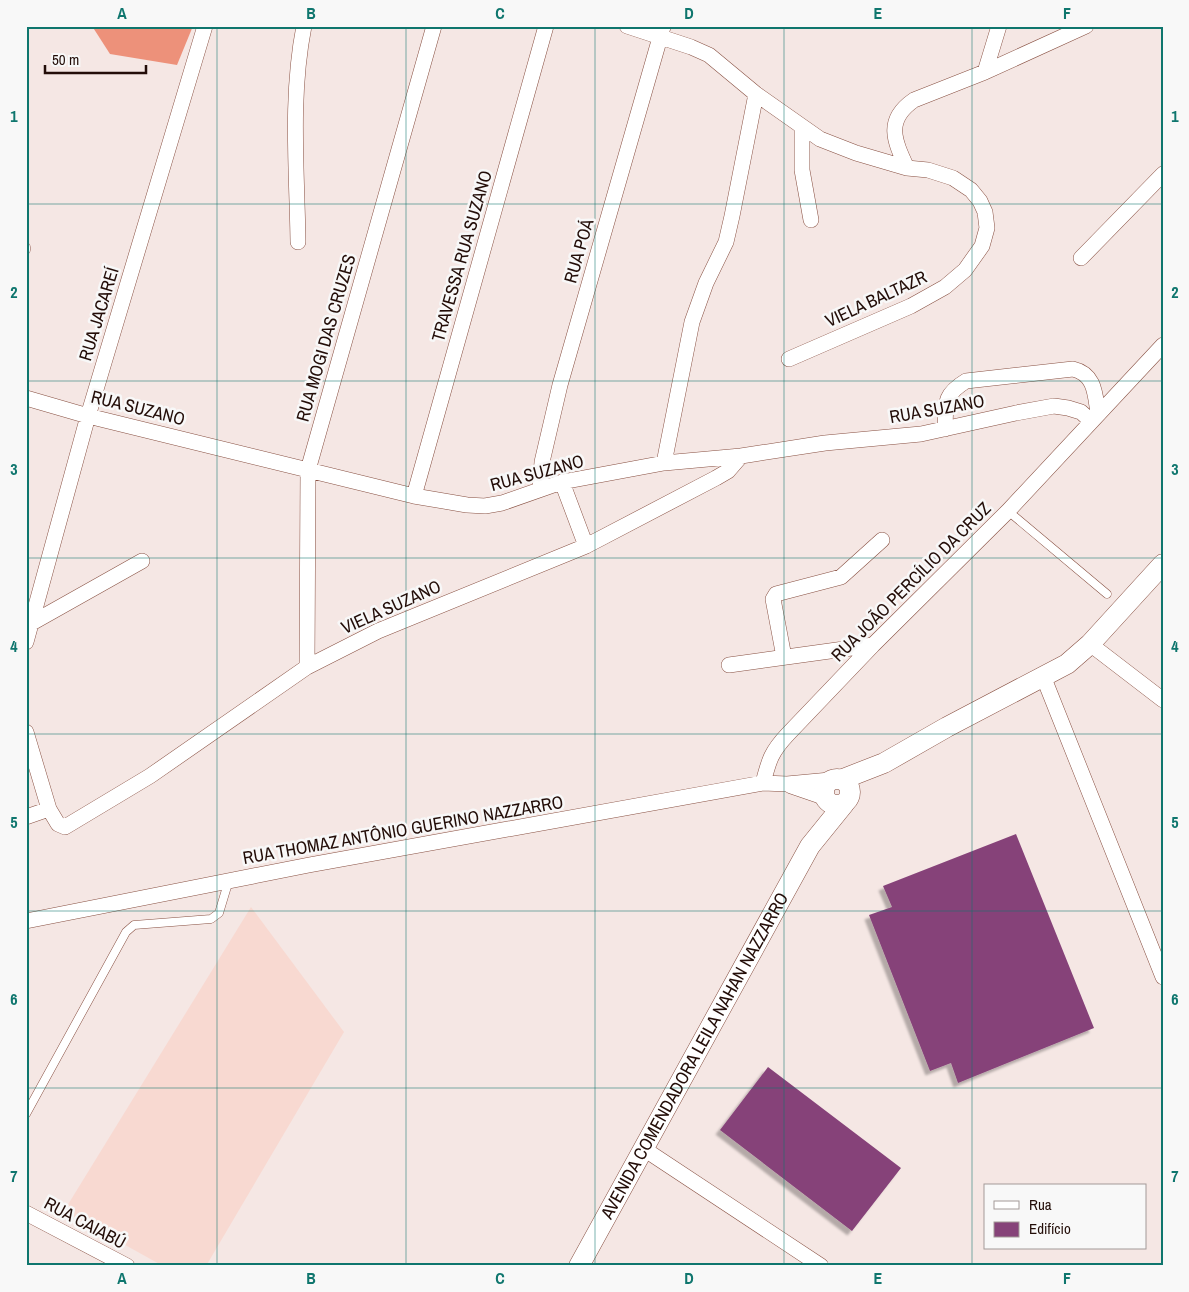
<svg xmlns="http://www.w3.org/2000/svg" width="1189" height="1292" font-family="'Archivo Narrow',sans-serif">
<defs>
<filter id="shadow"><feDropShadow dx="-4.5" dy="4.5" stdDeviation="1" flood-color="#0004"/></filter>
</defs>
<rect width="100%" height="100%" fill="#f5e7e4"/>
<path fill="#f8d9d1" d="M 251,907 L 344,1032 L 206,1266 L 163,1266 L 64,1211 Z"/>
<path fill="#ed917a" d="M 92,26 L 193,26 L 177,65 L 110,54 Z"/>
<path fill="#864379" filter="url(#shadow)" d="M 1016,834 L 1094,1028 L 958,1083 L 951,1063 L 930,1071 L 869,915 L 892,907 L 883,886 Z
M 768,1067 L 901,1168 L 852,1231 L 720,1130 Z"/>
<g fill="none" stroke-linecap="round" stroke-linejoin="round">
<defs>
<path id="lane" d="M 26,247 L 26,250
M 1008,511 L 1107,594
M 26,1114 L 126,932 L 134,925 L 211,919 L 219,913 L 229,880"/>
<path id="street" d="M 627,26 L 691,47 L 709,55 L 756,94 L 820,139 L 856,153 L 907,168 L 928,170 L 953,178 L 971,190 L 980,201 L 985,212 L 987,228 L 982,246 L 965,270 L 945,287 L 911,306 L 789,359
M 985,72 L 999,26
M 802,128 L 802,170 L 811,220
M 907,168 C 894,140 885,120 914,100 L 985,72 L 1086,26
M 298,242 C 297,170 290,97 304,26
M 1081,258 L 1163,174
M 26,398 L 88,416 L 414,496 L 467,505 L 485,506 L 502,503 L 562,482 L 664,463 L 741,456 L 825,443 L 921,434 L 1016,413 L 1054,406 L 1068,408 L 1081,412 L 1091,421
M 945,429 C 946,404 943,395 966,381 L 1073,369 C 1095,374 1095,394 1098,413
M 664,463 L 692,322 L 706,283 L 726,242 L 732,216 L 756,94
M 562,482 L 586,546
M 540,489 L 542,462 L 560,385 L 663,27
M 414,496 L 546,26
M 30,624 L 142,561
M 26,642 L 88,416 L 205,26
M 1090,644 L 1163,700
M 784,657 L 773,599 L 776,594 L 841,577 L 882,540
M 729,665 L 873,645
M 307,667 L 308,470 L 434,26
M 1043,676 L 1163,977
M 26,732 L 49,809 L 58,824 L 65,827 L 150,776 L 307,667 L 378,631 L 586,546 L 716,478 L 728,471 L 741,456
M 763,783 C 769,760 771,752 788,734 L 873,645 L 1008,511 L 1163,345
M 791,786 L 826,798
M 26,817 L 49,809
M 26,921 L 309,865 L 763,783 L 787,784 L 830,780
M 644,1149 L 821,1266
M 26,1213 L 127,1266"/>
<g id="secondary">
<circle cx="837" cy="792" r="13"/>
<path d="M 843,779 L 884,763 L 947,727 L 1067,664 L 1090,644 L 1163,564"/>
<path id="s1" d="M 579,1266 L 810,846 L 844,804"/>
</g>
</defs>
<use href="#lane" stroke="#885042" stroke-width="9"/>
<use href="#street" stroke="#885042" stroke-width="16"/>
<use href="#secondary" stroke="#885042" stroke-width="21"/>
<use href="#lane" stroke="#fff" stroke-width="8"/>
<use href="#street" stroke="#fff" stroke-width="15"/>
<use href="#secondary" stroke="#fff" stroke-width="20"/>
</g>
<path fill="none" stroke="#0f766e" stroke-width="1" stroke-opacity="0.55" d="M 217,26 L 217,1266M 406,26 L 406,1266M 595,26 L 595,1266M 784,26 L 784,1266M 972,26 L 972,1266M 26,204 L 1163,204M 26,381 L 1163,381M 26,558 L 1163,558M 26,734 L 1163,734M 26,911 L 1163,911M 26,1088 L 1163,1088"/>
<g text-anchor="middle" stroke-width="5" stroke-linejoin="round" paint-order="stroke">
<g font-size="18" fill="#230d08" stroke="#f8f8f8">
<text transform="translate(579 251) rotate(-74)" y="6">RUA POÁ</text>
<text transform="translate(462 256) rotate(-74)" y="6">TRAVESSA RUA SUZANO</text>
<text transform="translate(876 299) rotate(-25)" y="6">VIELA BALTAZR</text>
<text transform="translate(99 314) rotate(-73)" y="6">RUA JACAREÍ</text>
<text transform="translate(326 338) rotate(-74)" y="6">RUA MOGI DAS CRUZES</text>
<text transform="translate(138 408) rotate(14)" y="6">RUA SUZANO</text>
<text transform="translate(937 409) rotate(-10)" y="6">RUA SUZANO</text>
<text transform="translate(537 473) rotate(-15)" y="6">RUA SUZANO</text>
<text transform="translate(911 582) rotate(-45)" y="6">RUA JOÃO PERCÍLIO DA CRUZ</text>
<text transform="translate(391 607) rotate(-24)" y="6">VIELA SUZANO</text>
<text transform="translate(403 830) rotate(-10)" y="6">RUA THOMAZ ANTÔNIO GUERINO NAZZARRO</text>
<text dy="6" stroke="none"><textPath href="#s1" startOffset="240">AVENIDA COMENDADORA LEILA NAHAN NAZZARRO</textPath></text>
<text transform="translate(85 1223) rotate(28)" y="6">RUA CAIABÚ</text>
</g>
</g>
<rect width="1189" height="1292" fill="none" stroke="#f8f8f8" stroke-width="55"/>
<rect x="984" y="1184" width="162" height="65" fill="#f8f8f8" stroke="#a39a98"/>
<rect x="994" y="1201" width="25" height="8" fill="#ffffff" stroke="#a39a98"/>
<text x="1029" y="1210" font-size="15" fill="#230d08">Rua</text>
<rect x="994" y="1222" width="25" height="15" fill="#864379" stroke="#a39a98"/>
<text x="1029" y="1234" font-size="15" fill="#230d08">Edifício</text>
<path d="M45 65v8h101v-8" fill="none" stroke="#230d08" stroke-width="2.5"/>
<text x="52" y="65" font-size="15" fill="#230d08" stroke="#f8f8f8" stroke-width="4" paint-order="stroke">50 m</text>
<rect x="28" y="28" width="1134" height="1236" fill="none" stroke="#0f766e" stroke-width="2"/>
<g font-size="16" text-anchor="middle" font-weight="bold" fill="#0f766e">
<text x="122" y="19">A</text>
<text x="311" y="19">B</text>
<text x="500" y="19">C</text>
<text x="689" y="19">D</text>
<text x="878" y="19">E</text>
<text x="1067" y="19">F</text>
<text x="14" y="122">1</text>
<text x="1175" y="122">1</text>
<text x="14" y="298">2</text>
<text x="1175" y="298">2</text>
<text x="14" y="475">3</text>
<text x="1175" y="475">3</text>
<text x="14" y="652">4</text>
<text x="1175" y="652">4</text>
<text x="14" y="828">5</text>
<text x="1175" y="828">5</text>
<text x="14" y="1005">6</text>
<text x="1175" y="1005">6</text>
<text x="14" y="1182">7</text>
<text x="1175" y="1182">7</text>
<text x="122" y="1284">A</text>
<text x="311" y="1284">B</text>
<text x="500" y="1284">C</text>
<text x="689" y="1284">D</text>
<text x="878" y="1284">E</text>
<text x="1067" y="1284">F</text>
</g>
</svg>
